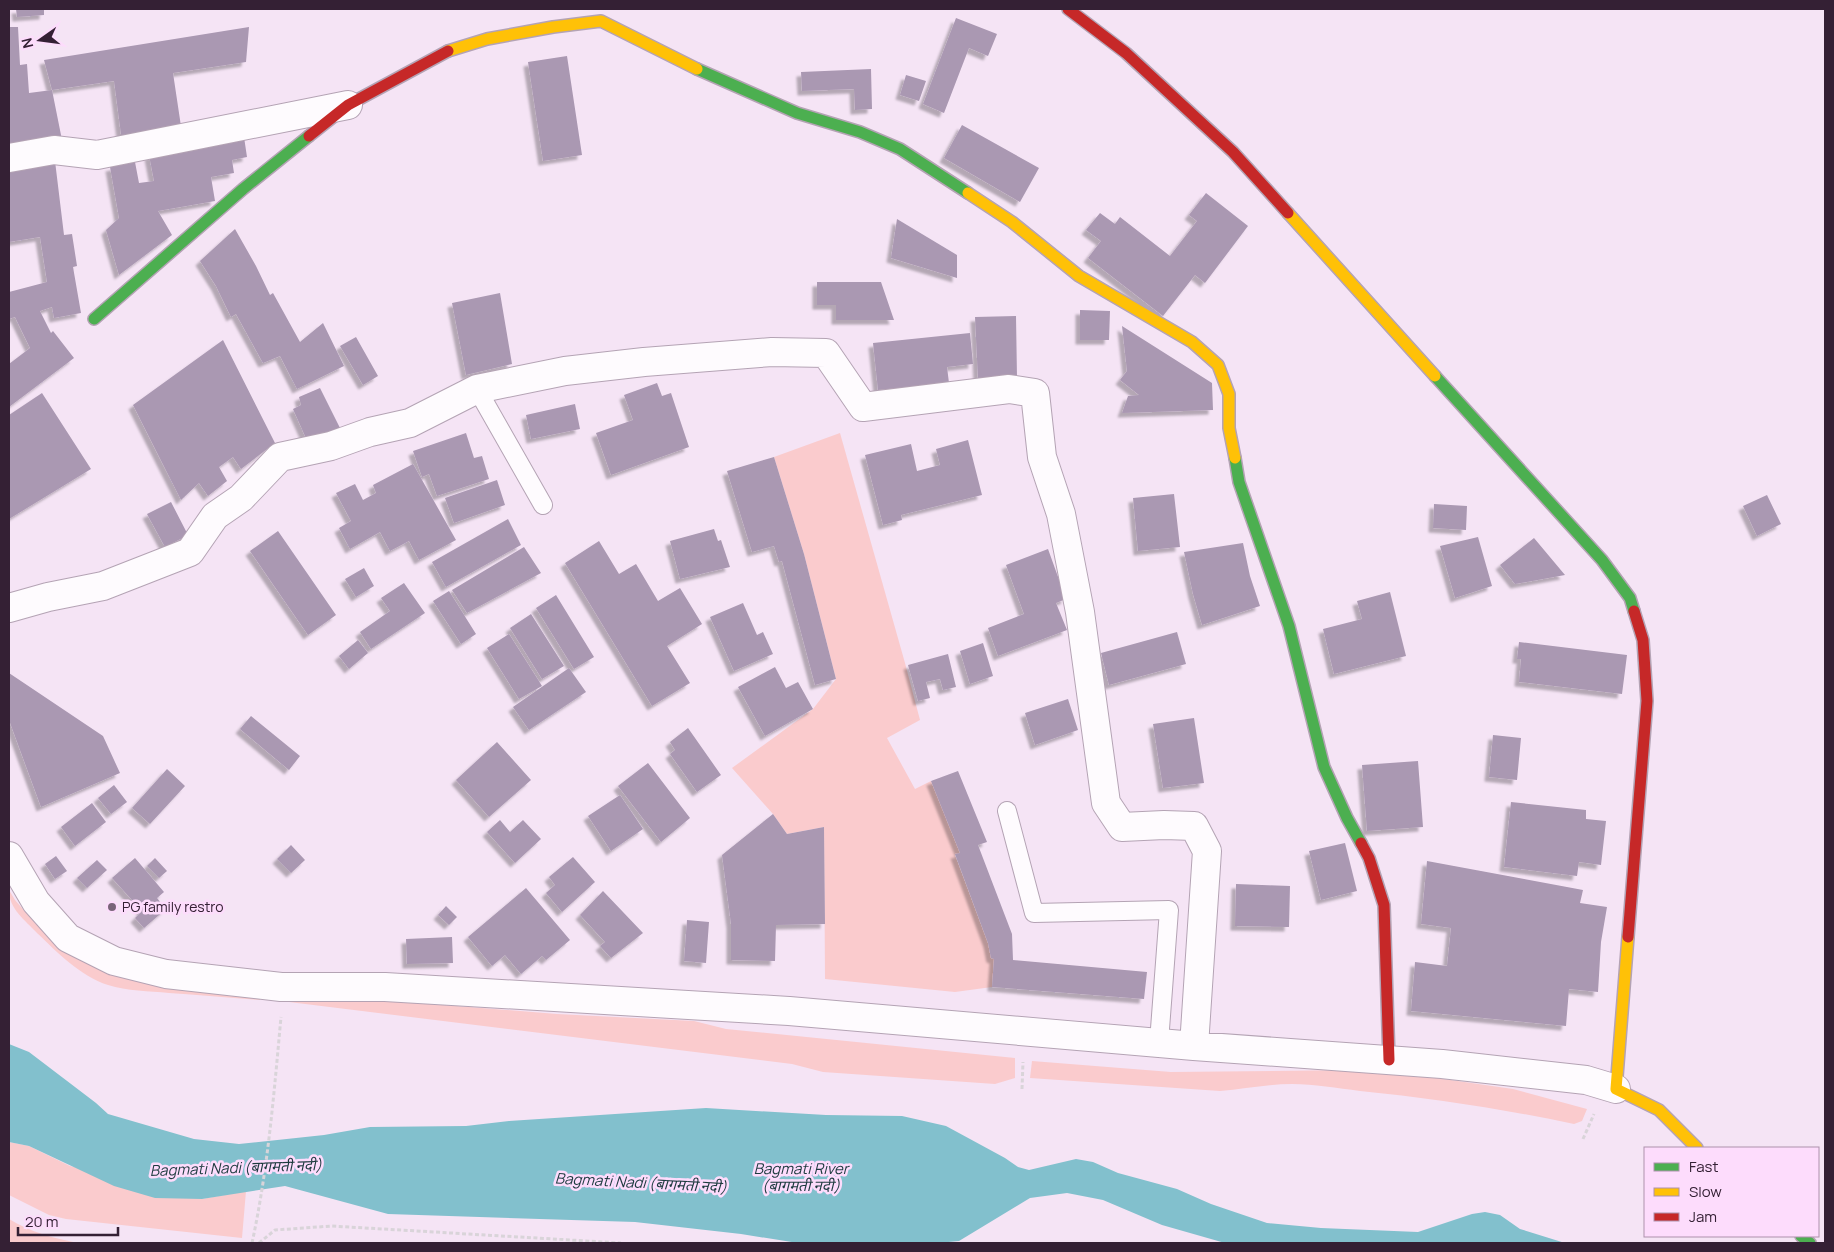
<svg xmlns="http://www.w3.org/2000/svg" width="1834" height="1252" font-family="Manrope,'Noto Sans Devanagari',sans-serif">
<defs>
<filter id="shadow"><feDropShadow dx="-4.5" dy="4.5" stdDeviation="1" flood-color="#0004"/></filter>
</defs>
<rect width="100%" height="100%" fill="#f5e4f5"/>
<path fill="#facbcd" d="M 840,433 L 905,663 L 920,720 L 887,738 L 915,789 L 931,781 L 960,853 L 955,855 L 988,943 L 991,958 L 994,959 L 992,987 L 955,992 L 825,979 L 824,827 L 787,834 L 773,814 L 732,768 L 813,709 L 836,679 L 804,554 L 774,457 Z
M 9,890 L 15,900 L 35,923 L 68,950 L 260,991 L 260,1000 C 230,998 199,995 169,993 C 149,991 127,991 108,985 C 80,976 57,952 37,933 C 25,920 9,909 9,890 Z
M 292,993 L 557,1014 L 694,1021 L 726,1029 L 1015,1058 L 1015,1078 L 995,1084 L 823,1072 L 792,1064 L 289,1002 Z
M 1032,1061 L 1171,1072 L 1354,1070 L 1416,1075 L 1513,1089 L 1587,1109 L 1582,1121 L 1574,1124 C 1503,1109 1432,1098 1360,1091 C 1337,1088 1314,1084 1292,1084 C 1267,1084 1244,1089 1220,1091 L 1030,1078 Z
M 9,1142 L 29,1146 L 70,1166 L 202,1199 L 246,1191 L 242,1238 L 66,1219 L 49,1215 L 9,1195 Z
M 9,1219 C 30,1232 53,1238 78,1243 L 9,1243 Z"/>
<path fill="#82c0cd" d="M 9,1044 L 29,1052 L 96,1103 L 108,1114 L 194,1139 L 239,1144 L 324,1135 L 370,1127 L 466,1126 L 509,1121 L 706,1108 L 826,1115 L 902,1116 L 946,1126 L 1005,1158 L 1018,1167 L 1029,1170 L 1076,1159 L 1093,1162 L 1118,1173 L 1177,1189 L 1211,1204 L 1267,1223 L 1321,1228 L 1418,1232 L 1472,1214 L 1485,1212 L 1500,1215 L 1520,1229 L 1565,1243 L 1225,1243 L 1162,1225 L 1103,1200 L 1067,1193 L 1030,1198 L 959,1241 L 938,1243 L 798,1243 L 741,1234 L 635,1222 L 388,1214 L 285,1186 L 202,1199 L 155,1198 L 114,1186 L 29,1146 L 9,1142 Z"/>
<path fill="#aa98b2" filter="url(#shadow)" d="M 16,9 L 44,9 L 44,15 L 17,17 Z
M 956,18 L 997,34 L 988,56 L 969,48 L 944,113 L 923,104 Z
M 9,27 L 18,27 L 20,65 L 27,64 L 29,93 L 52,90 L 44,60 L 249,27 L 246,62 L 173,73 L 182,133 L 122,142 L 114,81 L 52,90 L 62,140 L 9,144 Z
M 567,56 L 582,155 L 543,161 L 528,62 Z
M 871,69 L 872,109 L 855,110 L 854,89 L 802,91 L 801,72 Z
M 906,75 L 926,81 L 919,101 L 900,95 Z
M 962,125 L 1039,168 L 1020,202 L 944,158 Z
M 244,137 L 247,157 L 232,160 L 234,173 L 211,177 L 215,201 L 158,211 L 172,235 L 119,275 L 106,230 L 119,218 L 110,167 L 135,162 L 139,183 L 154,181 L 149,155 Z
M 55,161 L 64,235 L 72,234 L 77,266 L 73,267 L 81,313 L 54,318 L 52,307 L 40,311 L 51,333 L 53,331 L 74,358 L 9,407 L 9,364 L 30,348 L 15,317 L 9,319 L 9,292 L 47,282 L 40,237 L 9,242 L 9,167 Z
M 1206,193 L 1248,226 L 1205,283 L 1195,275 L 1163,316 L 1088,258 L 1101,241 L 1086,230 L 1100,213 L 1115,224 L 1120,217 L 1170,256 L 1197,221 L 1189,215 Z
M 897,219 L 957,255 L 957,278 L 891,258 Z
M 235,229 L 256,266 L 270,295 L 273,293 L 300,342 L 323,323 L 344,366 L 297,389 L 280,356 L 263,363 L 236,314 L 231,317 L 216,286 L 200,261 Z
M 817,282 L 881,282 L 894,320 L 836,320 L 836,305 L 817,305 Z
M 500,293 L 512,364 L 466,375 L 452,303 Z
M 1080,310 L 1110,311 L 1109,340 L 1080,340 Z
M 1016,316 L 1017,378 L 978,379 L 975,317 Z
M 1122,326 L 1212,383 L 1213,410 L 1122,413 L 1128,396 L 1139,395 L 1120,380 L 1127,371 Z
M 970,333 L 973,364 L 947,367 L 949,383 L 878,390 L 873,343 Z
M 356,337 L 378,376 L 363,385 L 340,346 Z
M 223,340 L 275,443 L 241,469 L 233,457 L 219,467 L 227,481 L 208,496 L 199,483 L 181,500 L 133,405 Z
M 657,383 L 662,396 L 671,393 L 689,447 L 611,475 L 596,433 L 633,420 L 624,395 Z
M 320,388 L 340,428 L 309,445 L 293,409 L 301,405 L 299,397 Z
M 42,393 L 91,469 L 9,519 L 9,415 Z
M 575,404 L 580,429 L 531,439 L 526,415 Z
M 466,433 L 474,458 L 482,456 L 489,479 L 437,496 L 429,474 L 422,477 L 413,451 Z
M 968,440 L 982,495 L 901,515 L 902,520 L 883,525 L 865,455 L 911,444 L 917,471 L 940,465 L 936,449 Z
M 774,457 L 804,554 L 836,679 L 815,685 L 782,561 L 779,562 L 774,546 L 752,552 L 727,471 Z
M 413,464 L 456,540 L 419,560 L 409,541 L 390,551 L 380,532 L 350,549 L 339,528 L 351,521 L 336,493 L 355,484 L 363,500 L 376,493 L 373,485 Z
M 497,480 L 505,505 L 454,523 L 445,498 Z
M 1174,494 L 1180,547 L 1138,551 L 1133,498 Z
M 1767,495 L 1781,524 L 1757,536 L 1743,506 Z
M 171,502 L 188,535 L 165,547 L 147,514 Z
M 1434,504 L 1467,506 L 1466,530 L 1433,528 Z
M 508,519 L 521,545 L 446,587 L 432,562 Z
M 714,529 L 718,541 L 721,540 L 730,567 L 680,579 L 670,541 Z
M 278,531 L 336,615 L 308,635 L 250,551 Z
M 1478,537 L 1492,586 L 1455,598 L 1440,546 Z
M 1534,538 L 1565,575 L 1515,584 L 1500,565 Z
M 599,541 L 619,574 L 636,564 L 658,601 L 680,588 L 702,624 L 667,646 L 690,683 L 652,706 L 565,563 Z
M 1243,543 L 1250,576 L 1260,606 L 1202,625 L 1193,594 L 1184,552 Z
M 524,547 L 541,573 L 467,613 L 452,590 Z
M 1048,549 L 1066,599 L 1056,603 L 1067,630 L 998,656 L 988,628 L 1024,614 L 1006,565 Z
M 364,568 L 374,586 L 356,597 L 345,579 Z
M 404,583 L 425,613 L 371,649 L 360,632 L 390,611 L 381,598 Z
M 449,591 L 476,634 L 461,644 L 433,601 Z
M 1390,592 L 1406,656 L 1334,674 L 1323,629 L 1362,619 L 1357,601 Z
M 556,595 L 594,657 L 574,669 L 536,608 Z
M 743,603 L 757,635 L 763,632 L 773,654 L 734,671 L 710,617 Z
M 531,614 L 564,666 L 542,679 L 510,628 Z
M 1177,632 L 1186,664 L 1109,685 L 1101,653 Z
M 509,634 L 542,686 L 519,699 L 487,648 Z
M 358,640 L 368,653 L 349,669 L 339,656 Z
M 1519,642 L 1627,655 L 1622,694 L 1519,682 L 1521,659 L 1517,659 Z
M 983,643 L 993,676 L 970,684 L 960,651 Z
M 948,654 L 956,687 L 943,690 L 940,679 L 926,682 L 930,698 L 918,701 L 908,665 Z
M 775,667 L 786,688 L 798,682 L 813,709 L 765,736 L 738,687 Z
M 569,668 L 586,692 L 529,730 L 513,707 Z
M 9,673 L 103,736 L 120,773 L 41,807 L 9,720 Z
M 1068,699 L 1078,730 L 1035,745 L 1025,713 Z
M 251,716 L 300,756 L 289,770 L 240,729 Z
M 1194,718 L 1204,783 L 1163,788 L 1153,724 Z
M 688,728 L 721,775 L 697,792 L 670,754 L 675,750 L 670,742 Z
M 1493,735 L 1521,738 L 1517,780 L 1489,777 Z
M 497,742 L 531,780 L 489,817 L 456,780 Z
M 1418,761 L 1423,827 L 1367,831 L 1362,765 Z
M 648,763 L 690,818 L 661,842 L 618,786 Z
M 167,769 L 185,786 L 150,824 L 132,808 Z
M 958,771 L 987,842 L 978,845 L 1012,934 L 1013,960 L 1147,972 L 1144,999 L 992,987 L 994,959 L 991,958 L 988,943 L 955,854 L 960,853 L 931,781 Z
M 114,785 L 127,802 L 111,814 L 98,798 Z
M 620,795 L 643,829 L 611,851 L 588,816 Z
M 1511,802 L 1586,810 L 1586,819 L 1606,821 L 1601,865 L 1579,862 L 1577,876 L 1504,867 Z
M 92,803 L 106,822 L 75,846 L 61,827 Z
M 773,814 L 787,834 L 824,827 L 825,924 L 776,925 L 775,961 L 731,960 L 731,924 L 722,855 Z
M 500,820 L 510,832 L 523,820 L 541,839 L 515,863 L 487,832 Z
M 1345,843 L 1357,891 L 1321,900 L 1309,851 Z
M 291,845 L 305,860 L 291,873 L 277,859 Z
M 56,856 L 67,871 L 55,879 L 45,864 Z
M 573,857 L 595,882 L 562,912 L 546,893 L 555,885 L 549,877 Z
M 135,858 L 164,892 L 157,898 L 166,909 L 144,928 L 135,918 L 142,911 L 112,878 Z
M 155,858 L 167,871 L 159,878 L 147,866 Z
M 97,860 L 107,870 L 87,888 L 77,878 Z
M 1427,861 L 1583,890 L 1580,903 L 1607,907 L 1601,942 L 1598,992 L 1569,989 L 1566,1026 L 1411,1011 L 1415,962 L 1447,966 L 1451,928 L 1421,924 Z
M 1236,884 L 1290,886 L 1289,927 L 1235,926 Z
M 526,888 L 570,940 L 546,960 L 542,956 L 521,974 L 505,955 L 492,966 L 468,937 Z
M 603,891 L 643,933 L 611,958 L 600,946 L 605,942 L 580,915 Z
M 446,906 L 457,917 L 449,925 L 438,915 Z
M 687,920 L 709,922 L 706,963 L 684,961 Z
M 452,937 L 453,963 L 407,964 L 406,939 Z"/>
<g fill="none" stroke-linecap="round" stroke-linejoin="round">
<defs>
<path id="lane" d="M 477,389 L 543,505
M 1007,811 L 1034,913 L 1169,910 L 1159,1042"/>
<path id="street" d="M 9,158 L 54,150 L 97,155 L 348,105
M 9,608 L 48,597 L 103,586 L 190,552 L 215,516 L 241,498 L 280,457 L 331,446 L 370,432 L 410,423 L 477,389 L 565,371 L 644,362 L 772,352 L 826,353 L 863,407 L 1009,389 L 1035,393 L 1042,457 L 1061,514 L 1080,612 L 1106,803 L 1122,827 L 1164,825 L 1194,826 L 1207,851 L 1194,1046
M 9,856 L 36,902 L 68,938 L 114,961 L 166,974 L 281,987 L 385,987 L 789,1011 L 1194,1046 L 1442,1064 L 1586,1080 L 1616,1089"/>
<path id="fast" d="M 697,69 L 797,113 L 860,132 L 900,149 L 968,193
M 94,319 L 243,189 L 309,136
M 1435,376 L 1602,560 L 1630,598 L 1634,611
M 1235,458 L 1239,482 L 1289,626 L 1324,767 L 1347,818 L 1361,843
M 1801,1236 L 1810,1243"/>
<path id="slow" d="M 448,51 L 487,39 L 553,27 L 601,21 L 697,69
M 968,193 L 1012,222 L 1079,276 L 1192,342 L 1218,365 L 1229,394 L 1229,428 L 1235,458
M 1288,213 L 1435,376
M 1628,937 L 1616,1089 L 1659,1110 L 1697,1148"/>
<path id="jam" d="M 1068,9 L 1126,53 L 1233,152 L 1288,213
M 309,136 L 348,105 L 448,51
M 1361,843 L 1369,858 L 1384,905 L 1389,1060
M 1628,937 L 1647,701 L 1643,640 L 1634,611"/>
</defs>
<use href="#lane" stroke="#b4a3b4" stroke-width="20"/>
<use href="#street" stroke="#b4a3b4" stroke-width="30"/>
<use href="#fast" stroke="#b4a3b4" stroke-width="14"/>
<use href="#slow" stroke="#b4a3b4" stroke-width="14"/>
<use href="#jam" stroke="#b4a3b4" stroke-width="14"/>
<path stroke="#d9d4d9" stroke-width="3" stroke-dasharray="4 2.5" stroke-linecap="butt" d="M 1022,1089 L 1023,1062
M 1583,1139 L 1594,1114
M 252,1243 C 268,1169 274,1093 281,1017
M 259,1243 L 275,1230 L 332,1226 L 621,1243"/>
<use href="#lane" stroke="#fefbfe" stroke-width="18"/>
<use href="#street" stroke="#fefbfe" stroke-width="28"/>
<use href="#fast" stroke="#4caf50" stroke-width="11"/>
<use href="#slow" stroke="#ffc107" stroke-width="11"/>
<use href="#jam" stroke="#c62828" stroke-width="11"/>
</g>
<circle fill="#786578" stroke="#fddcfc" stroke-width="2" cx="112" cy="907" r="5"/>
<g text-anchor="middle" stroke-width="5" stroke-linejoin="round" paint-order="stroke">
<g font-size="14" fill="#342034" stroke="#fddcfc" text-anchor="start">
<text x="122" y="912">PG family restro</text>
</g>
<g font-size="15" font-style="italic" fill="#1c3a3e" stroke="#fddcfc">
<text transform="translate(236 1168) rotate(-2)" y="5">Bagmati Nadi (बागमती नदी)</text>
<text x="801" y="1174">Bagmati River<tspan x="801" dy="17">(बागमती नदी)</tspan></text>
<text transform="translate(641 1183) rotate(3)" y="5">Bagmati Nadi (बागमती नदी)</text>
</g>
</g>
<rect width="1834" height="1252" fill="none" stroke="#342034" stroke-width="20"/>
<rect x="1644" y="1147" width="175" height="90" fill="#fddcfc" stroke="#ad91ac"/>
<rect x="1654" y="1163" width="25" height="8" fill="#4caf50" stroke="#ad91ac"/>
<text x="1689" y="1172" font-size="15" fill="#342034">Fast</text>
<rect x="1654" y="1188" width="25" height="8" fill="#ffc107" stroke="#ad91ac"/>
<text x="1689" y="1197" font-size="15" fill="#342034">Slow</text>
<rect x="1654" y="1213" width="25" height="8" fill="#c62828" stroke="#ad91ac"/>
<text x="1689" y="1222" font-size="15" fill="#342034">Jam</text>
<g transform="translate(40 40) rotate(256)" stroke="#fddcfc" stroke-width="4" paint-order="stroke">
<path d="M0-4L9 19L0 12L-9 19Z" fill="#342034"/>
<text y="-8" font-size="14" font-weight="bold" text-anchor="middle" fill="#342034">N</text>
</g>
<path d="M18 1227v8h100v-8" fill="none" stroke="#342034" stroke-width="2.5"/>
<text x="25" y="1227" font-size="15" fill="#342034" stroke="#fddcfc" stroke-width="4" paint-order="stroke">20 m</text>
</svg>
